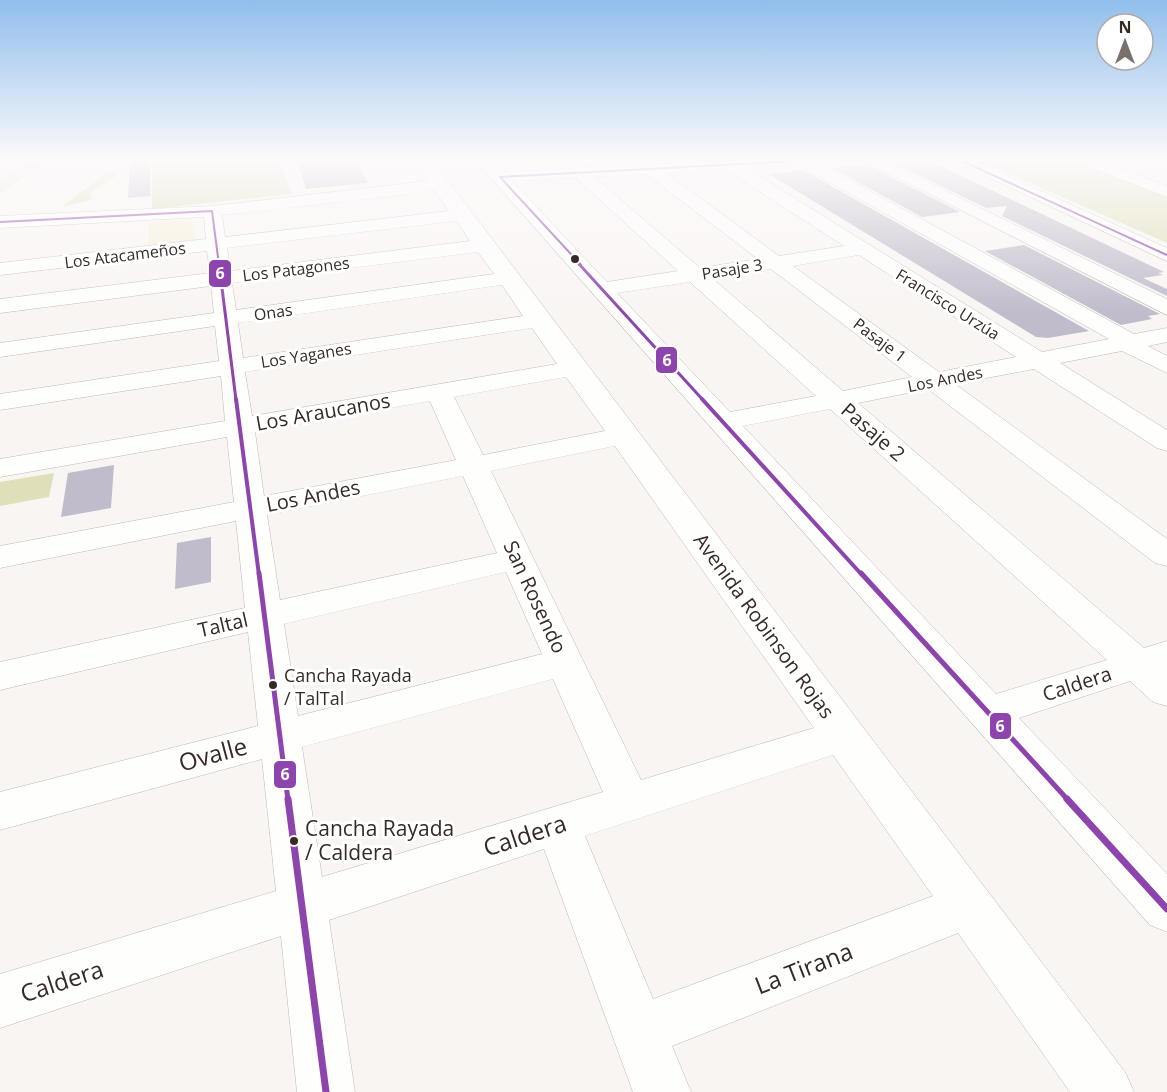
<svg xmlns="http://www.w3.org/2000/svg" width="1167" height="1092" font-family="'Open Sans',sans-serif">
<rect width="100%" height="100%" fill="#f9f5f3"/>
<path fill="#dfdfb9" d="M 152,161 L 280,161 L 292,194 L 152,209 Z
M 980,161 L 1083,161 L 1167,195 L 1167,243 Z
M 115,171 L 114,177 L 90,193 L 92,200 L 63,206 L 108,172 Z
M 54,473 L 49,497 L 0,506 L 0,482 Z"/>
<path fill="#f7f0db" d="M 192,220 L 195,242 L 148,247 L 148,222 Z"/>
<path fill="#c1bccb" d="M 130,161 L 150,161 L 150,196 L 128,198 Z
M 337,161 L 357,161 L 368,183 L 306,189 L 298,164 Z
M 926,162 L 934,163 L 1164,272 L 1158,273 L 1163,275 L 1143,278 L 1167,289 L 1167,296 L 1002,216 L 1007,206 L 986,208 L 898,165 Z
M 860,165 L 874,168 L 960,212 L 922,217 L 832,168 Z
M 803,170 L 1089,331 L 1048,338 L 1036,337 L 769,174 Z
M 1024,245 L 1160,314 L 1148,316 L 1152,319 L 1121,325 L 985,251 Z
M 114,465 L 111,508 L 61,517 L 68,473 Z
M 211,537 L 211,582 L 175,589 L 177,543 Z"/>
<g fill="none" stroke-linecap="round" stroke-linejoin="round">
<defs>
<path id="minor" d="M 414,161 L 430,161 L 448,181 L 1125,1072 L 1134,1092 L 1070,1092 L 958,933 L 672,1046 L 691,1092 L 633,1092 L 544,849 L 329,920 L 355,1092 L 297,1092 L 281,936 L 0,1028 L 0,974 L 276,891 L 262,759 L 0,830 L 0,792 L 258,726 L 248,632 L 0,690 L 0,662 L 245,608 L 236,521 L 0,568 L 0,546 L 234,502 L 227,437 L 0,477 L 0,459 L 225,421 L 221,376 L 0,410 L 0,394 L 219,361 L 215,326 L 0,357 L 0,343 L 214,313 L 211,286 L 0,313 L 0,299 L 210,273 L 207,251 L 0,275 L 0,263 L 206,239 L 204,217 L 0,228 L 0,216 L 212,206 L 428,181 ZM 435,191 L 449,211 L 225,237 L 222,215 ZM 457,221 L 470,241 L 230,271 L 227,248 ZM 478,252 L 494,274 L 236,310 L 232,283 ZM 502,285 L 523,316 L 243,358 L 238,323 ZM 532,328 L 557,364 L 252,416 L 245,372 ZM 566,377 L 605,431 L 483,455 L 454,397 ZM 430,401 L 456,460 L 264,496 L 255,432 ZM 615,446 L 814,728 L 641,780 L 491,471 ZM 463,476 L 497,553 L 280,600 L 267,515 ZM 506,572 L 542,654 L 298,716 L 284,624 ZM 553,679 L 603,792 L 322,877 L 302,747 ZM 833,755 L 933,896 L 653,999 L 585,836 Z
M 476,161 L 492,161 L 503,172 L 716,161 L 814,161 L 1134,334 L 1167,328 L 1167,342 L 1148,346 L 1167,356 L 1167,373 L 1122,351 L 1060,363 L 1167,430 L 1167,451 L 1157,448 L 1034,369 L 955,384 L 1167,539 L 1167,566 L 1155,563 L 928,389 L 858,403 L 1144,648 L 1167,641 L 1167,706 L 1153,702 L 1130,681 L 1019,718 L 1167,874 L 1167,932 L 1150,925 ZM 799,165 L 1109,339 L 1042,352 L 746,168 ZM 726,170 L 844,246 L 779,256 L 666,173 ZM 646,174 L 758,259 L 700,268 L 594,177 ZM 576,178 L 678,271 L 607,282 L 512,181 ZM 859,255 L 1016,357 L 939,372 L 793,266 ZM 771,269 L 912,377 L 843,391 L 712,278 ZM 690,282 L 816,396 L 730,412 L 617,293 ZM 830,409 L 1107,660 L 996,694 L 743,426 Z
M 865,161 L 884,161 L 1167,299 L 1167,315 Z
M 954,161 L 974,161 L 1167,248 L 1167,261 Z
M 1081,161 L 1102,161 L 1167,186 L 1167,197 L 1083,164 Z"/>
<path id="major" d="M 30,161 L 48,161 L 0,192 L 0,180 Z"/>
</defs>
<use href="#minor" stroke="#c0b8b5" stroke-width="1"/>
<use href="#major" stroke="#d4d0cf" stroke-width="1"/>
<use href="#minor" fill="#fefefd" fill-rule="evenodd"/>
<use href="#major" fill="#ece7de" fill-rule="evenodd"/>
<defs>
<path id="bus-1-far4" d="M 962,161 L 1167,255
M 500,177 L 581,265
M 500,177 L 796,161
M 0,222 L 212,211 L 219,265"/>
<path id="bus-1-far3" d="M 219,264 L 236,400
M 579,264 L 703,400"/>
<path id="bus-1-far2" d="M 236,399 L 259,575
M 702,399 L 862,575"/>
<path id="bus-1-far1" d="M 259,573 L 288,800
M 861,573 L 1068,800"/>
<path id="bus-1" d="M 288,799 L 326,1092
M 1067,799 L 1167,909"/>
</defs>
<use href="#bus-1-far4" stroke="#fff" stroke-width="4.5"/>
<use href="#bus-1-far3" stroke="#fff" stroke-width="6"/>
<use href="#bus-1-far2" stroke="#fff" stroke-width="8"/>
<use href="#bus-1-far1" stroke="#fff" stroke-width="10"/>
<use href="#bus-1" stroke="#fff" stroke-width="11"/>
<use href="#bus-1-far4" stroke="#8e44ad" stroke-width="2"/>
<use href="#bus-1-far3" stroke="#8e44ad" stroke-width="3"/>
<use href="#bus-1-far2" stroke="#8e44ad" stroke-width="4"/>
<use href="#bus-1-far1" stroke="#8e44ad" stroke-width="5"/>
<use href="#bus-1" stroke="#8e44ad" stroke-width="7"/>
</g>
<linearGradient id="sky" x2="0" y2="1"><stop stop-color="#91beed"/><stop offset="0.51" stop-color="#fcfafa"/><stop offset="1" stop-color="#fcfafa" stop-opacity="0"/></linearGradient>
<rect width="1167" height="313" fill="url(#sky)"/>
<g fill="#362a24" stroke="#fff" stroke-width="2">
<circle cx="575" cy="259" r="5"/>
<circle cx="273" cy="685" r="5"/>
<circle cx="294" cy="841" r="5"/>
</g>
<g text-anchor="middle" stroke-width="6" stroke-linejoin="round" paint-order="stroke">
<g font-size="16" fill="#362a24" stroke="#fff">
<text transform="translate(125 255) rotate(-7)" y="6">Los Atacameños</text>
<text transform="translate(296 269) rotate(-7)" y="6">Los Patagones</text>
<text transform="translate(732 269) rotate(-9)" y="6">Pasaje 3</text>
<text transform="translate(948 304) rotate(32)" y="6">Francisco Urzúa</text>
<text transform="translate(273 312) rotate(-8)" y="6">Onas</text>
<text transform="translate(880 340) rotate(37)" y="6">Pasaje 1</text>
<text transform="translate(306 355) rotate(-9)" y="6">Los Yaganes</text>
<text transform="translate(945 379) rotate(-11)" y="6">Los Andes</text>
</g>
<g font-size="18" fill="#362a24" stroke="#fff" text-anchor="start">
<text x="284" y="682">Cancha Rayada<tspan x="284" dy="23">/ TalTal</tspan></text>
</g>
<g font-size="20" fill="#362a24" stroke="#fff">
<text transform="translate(323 412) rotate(-10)" y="7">Los Araucanos</text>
<text transform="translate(873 432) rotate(41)" y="7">Pasaje 2</text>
<text transform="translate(313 496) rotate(-11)" y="7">Los Andes</text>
<text transform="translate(535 597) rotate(65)" y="7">San Rosendo</text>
<text transform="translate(223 625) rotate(-13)" y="7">Taltal</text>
<text transform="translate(764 626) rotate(54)" y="7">Avenida Robinson Rojas</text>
<text transform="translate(1077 684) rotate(-18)" y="7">Caldera</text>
</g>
<g font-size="21" fill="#362a24" stroke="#fff" text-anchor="start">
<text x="305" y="836">Cancha Rayada<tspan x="305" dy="24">/ Caldera</tspan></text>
</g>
<g font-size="24" fill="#362a24" stroke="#fff">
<text transform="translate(213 755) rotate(-15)" y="8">Ovalle</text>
<text transform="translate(525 836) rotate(-18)" y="8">Caldera</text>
<text transform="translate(804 969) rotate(-21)" y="8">La Tirana</text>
<text transform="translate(62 982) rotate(-18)" y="8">Caldera</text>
</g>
</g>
<g stroke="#fff" stroke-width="2">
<rect x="208" y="259" width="24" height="29" rx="6" fill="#8e44ad"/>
<rect x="655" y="346" width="23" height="28" rx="6" fill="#8e44ad"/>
<rect x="989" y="712" width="23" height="28" rx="6" fill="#8e44ad"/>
<rect x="273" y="760" width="24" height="29" rx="6" fill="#8e44ad"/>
</g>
<g font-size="16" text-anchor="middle" font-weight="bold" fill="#fff">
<text x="220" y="279">6</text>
<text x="667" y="366">6</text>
<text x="1000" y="732">6</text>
<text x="285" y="780">6</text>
</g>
<g transform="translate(1125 42)"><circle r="28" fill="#ffffff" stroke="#afaaa7" stroke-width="1.5"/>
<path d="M0-4.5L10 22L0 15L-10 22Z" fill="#7a716c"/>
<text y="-9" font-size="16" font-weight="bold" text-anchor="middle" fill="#362a24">N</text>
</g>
</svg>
